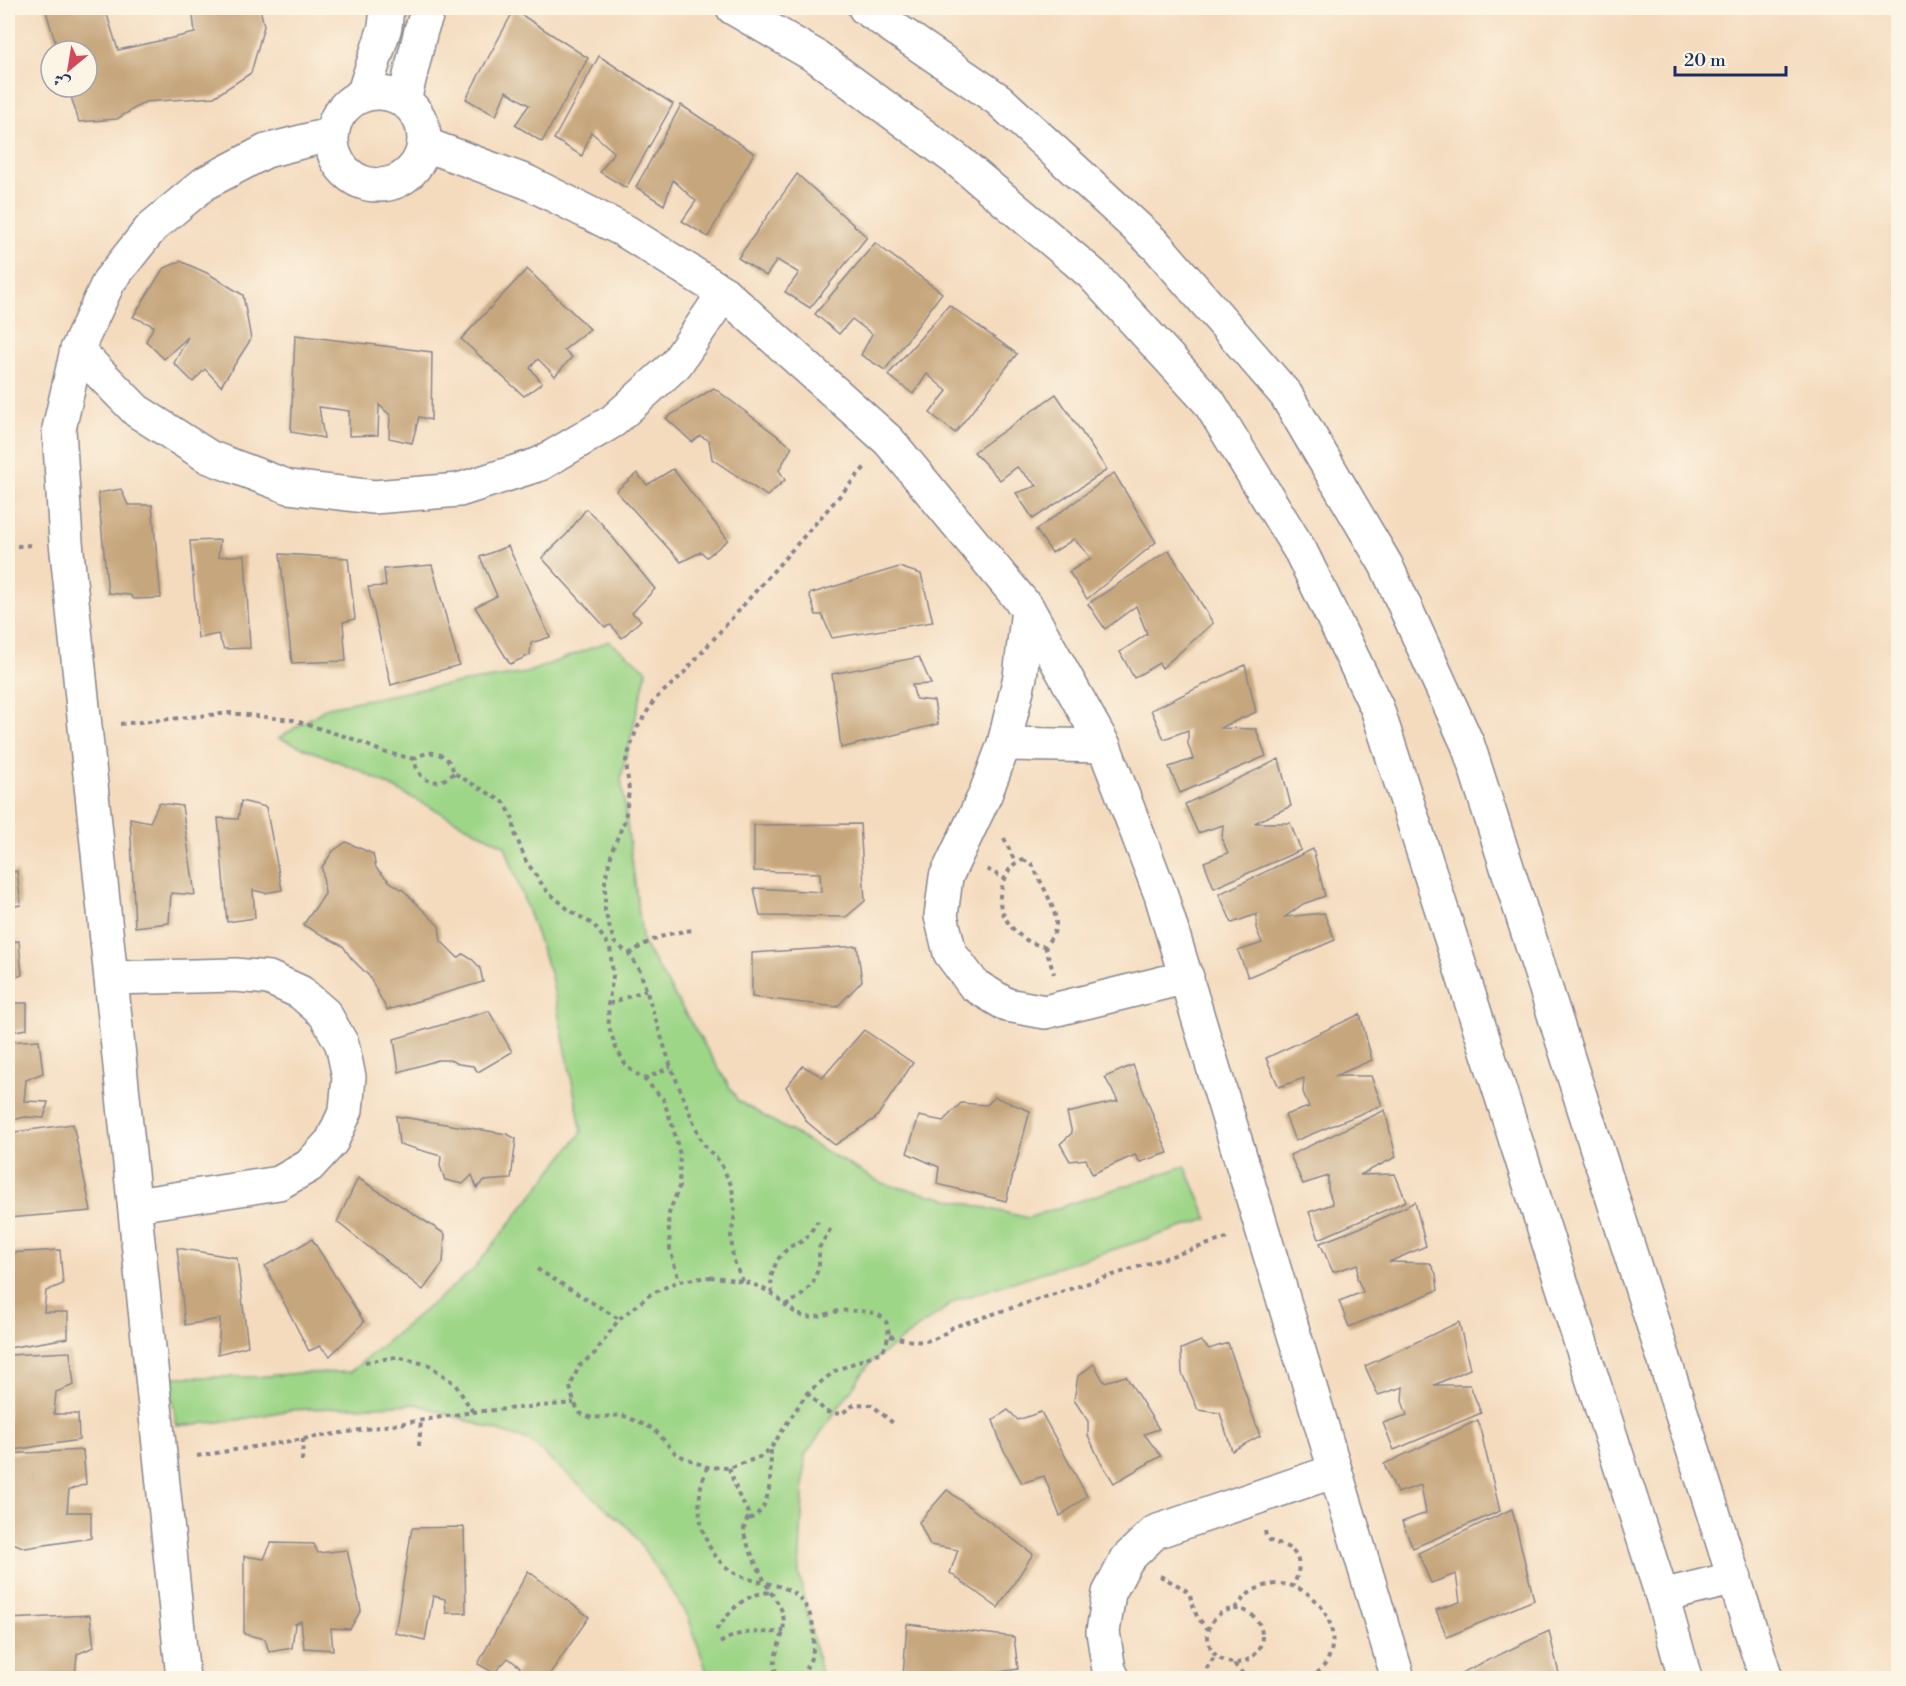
<svg xmlns="http://www.w3.org/2000/svg" width="1906" height="1686" font-family="'Libre Bodoni',Amiri,serif">
  <style>
    .green { fill: #9ed688; stroke: #5c8273; stroke-width: 1.5 }
    .building { fill: #c6a67b }
    .lines { fill: none; stroke-linecap: round; stroke-linejoin: round }
    .minor-casing { stroke: #88858e; stroke-width: 36 }
    .path { stroke: #88858e; stroke-width: 4; stroke-dasharray: 4.5 4.5; stroke-linecap: butt }
    .minor { stroke: #fff; stroke-width: 33 }
  </style>
  <rect width="100%" height="100%" fill="#fcf5e5"/>
  <filter id="ink" filterUnits="userSpaceOnUse"><feTurbulence type="fractalNoise" baseFrequency=".0167" numOctaves="2"/><feDisplacementMap in="SourceGraphic" scale="12" xChannelSelector="R" yChannelSelector="G"/><feConvolveMatrix kernelMatrix="1 2 1 2 8 2 1 2 1" color-interpolation-filters="sRGB"/></filter>
  <filter id="wash" filterUnits="userSpaceOnUse"><feTurbulence type="fractalNoise" baseFrequency=".008" numOctaves="4" result="noise"/><feDisplacementMap in="SourceGraphic" scale="24" xChannelSelector="R" yChannelSelector="G"/><feGaussianBlur stdDeviation="1.35" result="paint"/><feColorMatrix in="noise" values="0 0 0 0 0 0 0 0 0 0 0 0 0 0 0 0 0 1.4 0 .05"/><feComposite in="paint" operator="in"/></filter>
  <g filter="url(#wash)">
    <rect width="100%" height="100%" fill="#f4dbbe"/>
    <path class="green" d="M609,641L647,670L621,778L643,943L738,1101L881,1183L1028,1218L1185,1166L1208,1219L957,1300L870,1363L805,1455L799,1574L822,1678H709L688,1616L631,1530L529,1441L417,1404L290,1410L238,1420L177,1426L168,1377H256L299,1373L350,1372L474,1269L582,1132L551,976L505,846L357,769L279,738L328,707L426,688L526,673Z"/>
    <g id="blocks">
      <g class="building">
        <path d="M8,8H13L14,15L10,37H8Z"/>
        <path d="M45,8H105L118,50L195,33L192,8H260L264,26L251,73L214,97L145,102L117,119L79,122L68,87H87V51H58Z"/>
        <path d="M514,10L588,58L542,142L515,125L529,105L506,91L496,116L466,99Z"/>
        <path d="M599,56L673,104L626,188L600,172L614,152L591,132L582,156L554,139Z"/>
        <path d="M681,105L754,153L708,237L682,221L696,201L673,180L664,205L636,187Z"/>
        <path d="M797,174L867,237L810,308L785,292L799,273L777,260L766,276L738,258Z"/>
        <path d="M875,243L942,293L885,370L861,355L872,334L852,319L839,334L815,314Z"/>
        <path d="M180,261L209,274L243,295L251,339L221,386L205,369L193,382L174,363L188,337L164,359L146,341L154,326L133,317L163,269Z"/>
        <path d="M527,269L590,329L564,350L572,357L555,376L538,359L530,368L542,383L524,396L461,339Z"/>
        <path d="M949,305L1017,354L955,433L930,413L947,391L927,374L913,394L888,375Z"/>
        <path d="M295,335L432,352L431,420L419,417L412,443L389,438L390,415L379,405L378,435L349,436V411L319,407L324,438L291,432Z"/>
        <path d="M714,388L792,447L779,470L785,480L767,496L712,459L709,440L700,436L692,442L666,418Z"/>
        <path d="M1056,394L1107,470L1033,519L1016,493L1037,486L1017,467L1000,480L974,452Z"/>
        <path d="M673,469L728,540L707,557L701,552L681,562L616,491L637,473L647,485Z"/>
        <path d="M1114,473L1156,542L1087,599L1069,572L1091,558L1074,539L1052,553L1036,530Z"/>
        <path d="M121,489L128,505H152L161,598L134,599L130,595L108,593L98,493Z"/>
        <path d="M586,509L601,523L655,589L632,613L641,620L622,638L611,625L605,627L542,558L567,534Z"/>
        <path d="M220,540L218,557L245,555L250,648L224,649L218,634L198,638L190,541Z"/>
        <path d="M508,546L550,637L531,643L530,655L510,664L475,607L497,596L480,557Z"/>
        <path d="M1169,550L1213,623L1162,668L1159,663L1134,678L1120,652L1147,634L1136,606L1105,629L1088,604Z"/>
        <path d="M280,554L348,558L355,619L343,622L346,661L292,663Z"/>
        <path d="M432,565L459,665L391,685L368,587L386,586L384,569Z"/>
        <path d="M899,567L921,574L933,622L832,638L822,615H816L809,594Z"/>
        <path d="M919,657L931,684L912,685L916,699L934,701L938,724L841,748L832,674Z"/>
        <path d="M1245,665L1256,712L1220,728L1256,729L1266,756L1180,793L1169,767L1193,759L1188,744V730L1164,739L1151,710Z"/>
        <path d="M1279,759L1291,806L1254,823H1290L1301,850L1214,888L1204,862L1228,853L1222,839L1223,825L1198,833L1185,804Z"/>
        <path d="M241,801L266,807L282,890L265,893L253,890L255,918L227,922L218,818L238,819Z"/>
        <path d="M159,803L182,806L195,895L171,893L169,923L135,927L130,818L150,822Z"/>
        <path d="M860,824L865,901L846,917L760,916L754,888L821,892L820,873L754,871V825Z"/>
        <path d="M346,842L373,854L376,868L390,882L403,890L439,926L441,941L458,958L463,954L473,960L480,968L483,982L387,1010L369,976L351,958L343,946L303,925L325,894L322,867L333,851Z"/>
        <path d="M1313,849L1325,896L1303,904L1285,917L1324,913L1335,940L1248,977L1238,951L1262,943L1256,928L1257,914L1232,923L1219,894Z"/>
        <path d="M17,871L21,905L8,907V874Z"/>
        <path d="M19,941L22,975L8,980V942Z"/>
        <path d="M857,946L862,981L837,1007L752,997V953Z"/>
        <path d="M8,1003H27V1029L8,1032Z"/>
        <path d="M489,1011L512,1052L478,1072L473,1066L459,1064L450,1060H438L399,1072L394,1039Z"/>
        <path d="M1360,1014L1372,1060L1335,1076H1371L1382,1105L1295,1141L1285,1115L1309,1107L1303,1092L1304,1078L1279,1087L1266,1058Z"/>
        <path d="M864,1030L913,1063L876,1118L835,1145L807,1122L786,1087L803,1066L823,1077Z"/>
        <path d="M39,1040L43,1073L26,1080L24,1101L48,1102L44,1118L25,1117L8,1121V1042Z"/>
        <path d="M1133,1065L1168,1153L1140,1162L1135,1155L1092,1174L1086,1159L1070,1161L1060,1144L1072,1133L1067,1113L1118,1101L1105,1077Z"/>
        <path d="M995,1097L1030,1111L1006,1201L937,1184L939,1167L907,1153L919,1116L943,1121L961,1103L987,1105Z"/>
        <path d="M1385,1110L1396,1157L1360,1175L1395,1174L1406,1201L1319,1239L1309,1212L1333,1204L1328,1189V1176L1303,1184L1290,1155Z"/>
        <path d="M396,1116L507,1134L516,1139L511,1179L483,1181L477,1188L472,1175L463,1184L445,1180L440,1166L441,1156L399,1144Z"/>
        <path d="M73,1124L91,1211L8,1218V1133Z"/>
        <path d="M358,1178L445,1234L443,1263L423,1290L337,1222Z"/>
        <path d="M1415,1202L1426,1246L1389,1262L1430,1263L1436,1274L1438,1290L1349,1327L1339,1301L1363,1292L1357,1278L1358,1264L1333,1272L1320,1243L1370,1224Z"/>
        <path d="M312,1239L364,1322L330,1356L320,1346L309,1351L265,1266Z"/>
        <path d="M177,1248L237,1258L248,1346L218,1354L220,1319L185,1325Z"/>
        <path d="M60,1250L63,1284L46,1291L44,1312H68V1338L8,1348V1253Z"/>
        <path d="M1459,1322L1470,1369L1434,1385H1470L1481,1413L1394,1450L1383,1423L1407,1415L1402,1401L1403,1387L1378,1395L1365,1366Z"/>
        <path d="M1201,1341L1209,1349L1228,1343L1260,1436L1232,1451L1220,1413L1198,1410L1182,1373L1181,1349Z"/>
        <path d="M70,1352L74,1385L56,1392L54,1414H78L79,1440L13,1450L8,1448V1355Z"/>
        <path d="M1094,1364L1104,1382L1126,1376L1159,1429L1144,1434L1161,1456L1114,1483L1099,1459L1088,1435V1421L1074,1400L1078,1376Z"/>
        <path d="M1008,1410L1018,1420L1041,1412L1087,1496L1060,1516L1044,1476L1022,1483L1002,1447L993,1420Z"/>
        <path d="M1478,1420L1500,1511L1413,1548L1402,1522L1426,1513L1421,1485L1397,1493L1384,1464Z"/>
        <path d="M83,1450L86,1484L69,1490L67,1512H91V1538L25,1548L8,1541V1454Z"/>
        <path d="M947,1490L1033,1554L998,1608L950,1573L958,1550L930,1545L919,1522Z"/>
        <path d="M1512,1509L1534,1600L1447,1637L1436,1610L1460,1602L1456,1574L1431,1583L1418,1553Z"/>
        <path d="M464,1527L466,1613H446L445,1599L433,1596L425,1640L395,1633L412,1528Z"/>
        <path d="M271,1543L314,1544L318,1553L347,1550L361,1610L350,1629L331,1628L333,1650L304,1648L301,1621L295,1624L292,1648L269,1652L265,1639L244,1634V1556L264,1559Z"/>
        <path d="M528,1571L589,1617L547,1678H513L520,1667L508,1658L494,1673L478,1664Z"/>
        <path d="M90,1615L94,1647L77,1654L75,1676H93V1678H10L8,1658V1619Z"/>
        <path d="M907,1624L1014,1637L1018,1669L992,1673L991,1678H919L903,1676Z"/>
        <path d="M1549,1631L1560,1678H1456L1455,1676Z"/>
      </g>
    </g>
  </g>
  <g filter="url(#ink)">
    <use href="#blocks" fill-opacity="0" stroke="#88858e" stroke-width="1.5"/>
    <g class="lines">
      <g class="minor-casing">
        <g id="minor">
          <path d="M733,8L817,57L957,160L1092,274L1209,402L1301,552L1377,708L1662,1596L1685,1678"/>
          <path d="M865,8L999,100L1157,246L1286,395L1386,565L1468,745L1766,1678"/>
          <circle cx="378" cy="139" r="46"/>
          <path d="M363,95L385,27L387,8"/>
          <path d="M404,101L421,30L429,8"/>
          <path d="M424,144L527,182L625,231L724,293L889,441L1028,609L1104,746L1161,895L1398,1678"/>
          <path d="M77,350L137,411L209,457L289,487L374,497L459,490L540,464L613,421L676,364L724,293"/>
          <path d="M1028,609L1020,677L1004,744L985,795L946,877L941,916L950,953L974,985L1007,1005L1045,1012L1187,977"/>
          <path d="M1004,744L1104,746"/>
          <path d="M111,978L235,975L269,978L300,992L325,1014L342,1044L349,1077L346,1110L332,1141L309,1166L279,1183L135,1205"/>
          <path d="M1662,1596L1735,1578"/>
          <path d="M183,1678L66,542L59,429L77,350L109,281L152,227L205,183L266,151L332,134"/>
          <path d="M1113,1678L1109,1670L1103,1632L1109,1593L1127,1559L1155,1532L1335,1471"/>
        </g>
      </g>
      <g class="path">
        <path d="M8,547L31,545"/>
        <path d="M120,724L230,713L293,720L353,739L383,752L414,759"/>
        <path d="M454,773C436,789 418,782 414,759C431,747 449,753 454,773L505,803L514,821V831L526,861L546,890L569,910L594,925L610,947L613,976L608,1005L609,1027L616,1048L627,1067L644,1079L663,1099L673,1127L680,1155L679,1187L668,1216L670,1249L679,1281"/>
        <path d="M1004,838L1015,862"/>
        <path d="M1023,860L1032,864C1039,880 1057,908 1056,925C1055,934 1050,939 1045,946C1024,945 1003,923 1000,903C999,894 1002,887 1005,879C1009,869 1012,863 1023,860Z"/>
        <path d="M987,869L1005,879"/>
        <path d="M1045,946L1054,974"/>
        <path d="M629,954C651,939 666,933 693,930"/>
        <path d="M609,1004L646,990"/>
        <path d="M644,1079L671,1067"/>
        <path d="M537,1269L619,1319"/>
        <path d="M710,1277C732,1279 753,1281 772,1294C783,1301 792,1314 806,1317C817,1319 828,1313 838,1311C844,1310 850,1311 856,1311C885,1311 896,1323 883,1351L835,1371L807,1393L771,1448L760,1457L729,1468L707,1467L676,1454L654,1429L622,1415L592,1418L580,1413L574,1403L570,1387L579,1366L595,1353L619,1319L651,1294L679,1281Z"/>
        <path d="M743,1281L733,1259L731,1236L735,1213L732,1187L720,1162L702,1143L671,1067L640,971L629,954L614,942L605,911V879L613,848L625,820L629,791L626,760L637,728L655,699L681,676L865,467"/>
        <path d="M772,1294L771,1277L777,1260L789,1247L805,1240L818,1221"/>
        <path d="M785,1305L800,1297L813,1283L819,1266V1248L831,1228"/>
        <path d="M890,1336C917,1343 930,1346 953,1327L1227,1238"/>
        <path d="M365,1362L397,1357L429,1365L455,1384L473,1412"/>
        <path d="M807,1393L826,1412L841,1414L855,1404L872,1405L894,1424"/>
        <path d="M419,1446L421,1420"/>
        <path d="M197,1456L473,1412L574,1403"/>
        <path d="M302,1461L303,1439"/>
        <path d="M707,1467C705,1475 700,1485 700,1494C696,1527 710,1564 743,1577C756,1582 771,1583 784,1588C811,1598 819,1632 811,1658C808,1665 804,1672 800,1678"/>
        <path d="M729,1468L738,1494L749,1513C748,1519 744,1525 744,1531C744,1542 764,1580 770,1591C775,1599 781,1606 783,1615C788,1640 767,1654 778,1678"/>
        <path d="M749,1519C774,1509 770,1471 771,1448"/>
        <path d="M1265,1531C1267,1544 1277,1542 1287,1547C1303,1556 1300,1572 1293,1586"/>
        <path d="M1160,1576L1183,1588L1189,1593L1197,1617L1208,1629"/>
        <path d="M1235,1608C1240,1603 1245,1596 1251,1592C1307,1558 1365,1641 1311,1678"/>
        <circle cx="1235" cy="1636" r="27"/>
        <path d="M716,1630C732,1610 742,1594 771,1592"/>
        <path d="M720,1643C744,1627 758,1635 784,1631"/>
        <path d="M1234,1664L1247,1678"/>
        <path d="M1204,1678L1208,1666L1215,1656"/>
      </g>
      <use href="#minor" class="minor"/>
    </g>
  </g>
  <rect width="1906" height="1686" fill="none" stroke="#fcf5e5" stroke-width="30"/>
  <g transform="translate(69 69) rotate(210)"><circle r="28" fill="#fcf5e5" stroke="#a2a6af" stroke-width="1.5"/>
  <path d="M0-4.5L10 22L0 15L-10 22Z" fill="#d1495b"/>
  <text y="-9" font-size="16" font-weight="bold" text-anchor="middle" fill="#1b2f5e">ش</text>
  </g>
  <path d="M1675 66v9h111v-9" fill="none" stroke="#1b2f5e" stroke-width="3"/>
  <text x="1684" y="66" font-size="18" fill="#1b2f5e" stroke="#fcf5e5" stroke-width="4.5" paint-order="stroke">20 m</text>
</svg>
